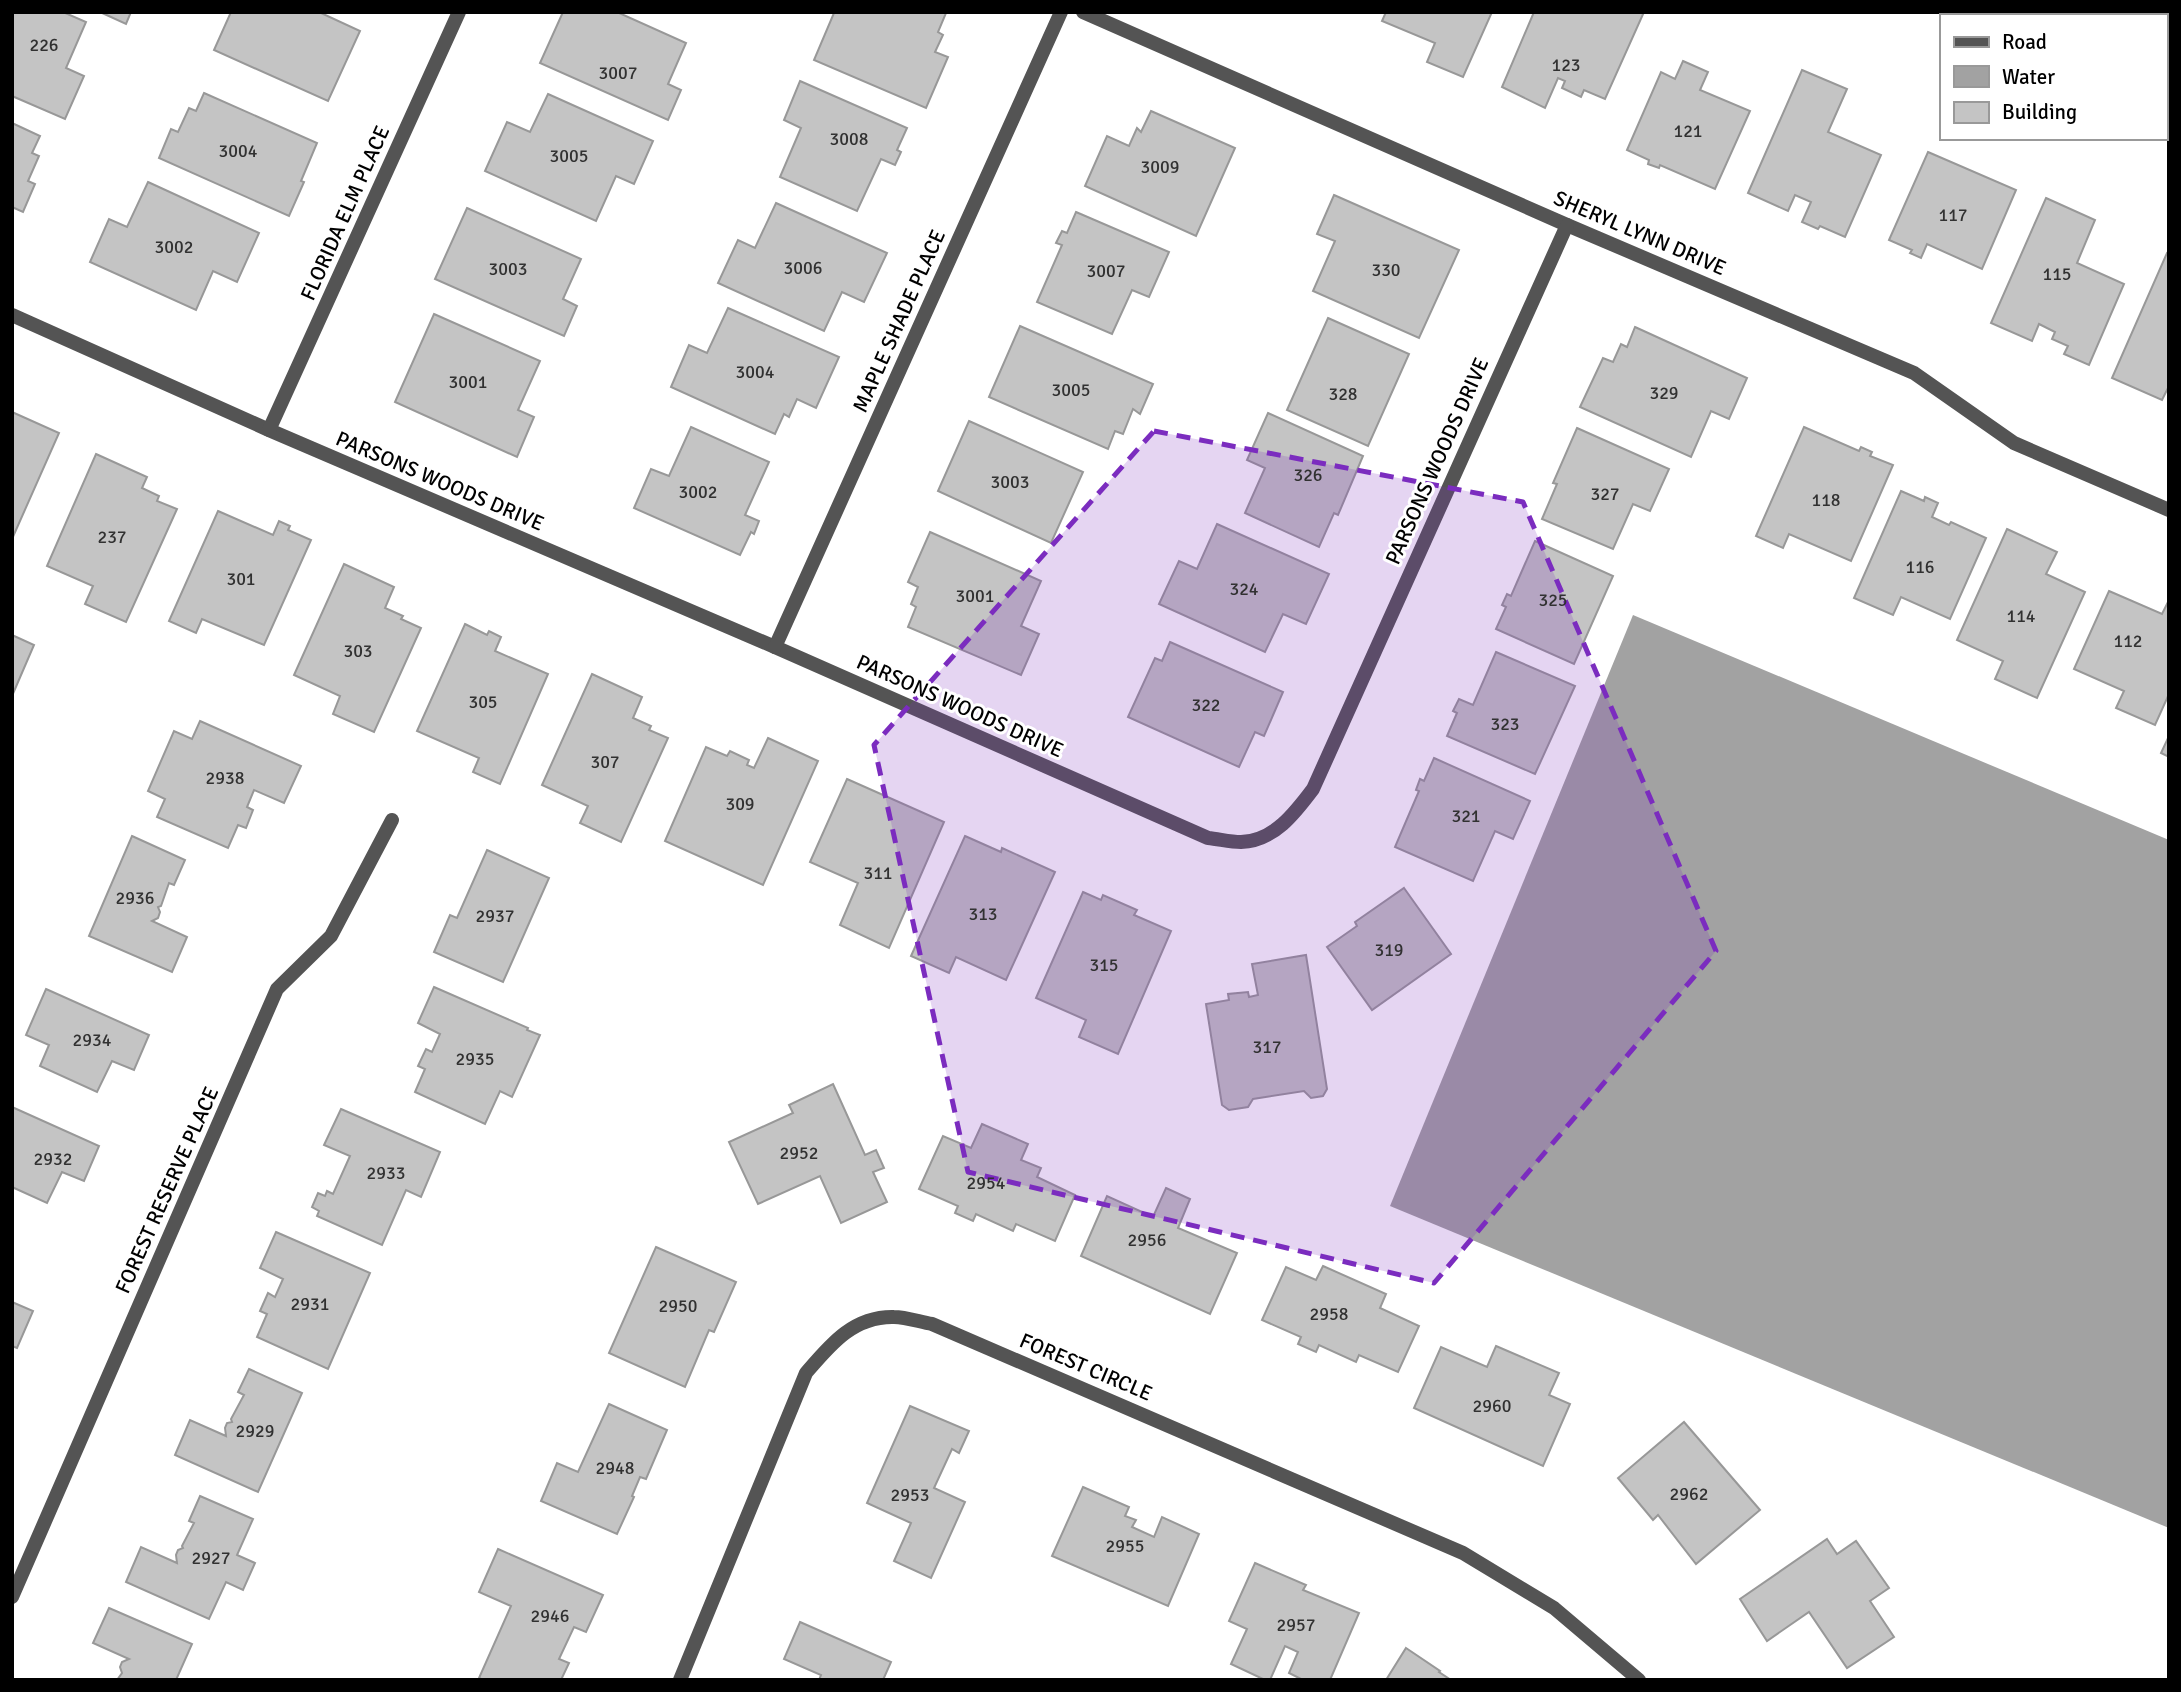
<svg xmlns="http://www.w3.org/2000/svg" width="2181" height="1692" font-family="Signika,sans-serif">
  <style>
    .water { fill: #a2a2a2 }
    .building { fill: #c4c4c4; stroke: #989898; stroke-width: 2 }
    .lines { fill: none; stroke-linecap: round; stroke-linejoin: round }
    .minor { stroke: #545454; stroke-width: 14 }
    .marked { fill: #7b2cbf; fill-opacity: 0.2; stroke: #7b2cbf; stroke-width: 5; stroke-dasharray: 14 9; stroke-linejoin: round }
    .labels { text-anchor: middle; stroke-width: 6; stroke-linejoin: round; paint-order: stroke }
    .number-label { font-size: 18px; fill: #313131 }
    .street-label { font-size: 21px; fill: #000; stroke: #fff }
  </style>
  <rect width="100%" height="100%" fill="#fff"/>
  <path class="water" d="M1633,615L2169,840V1528L1390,1206Z"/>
  <g class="building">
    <path d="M12,12H63L86,22L66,68L84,76L65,119L12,96Z"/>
    <path d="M100,12H131L126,24Z"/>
    <path d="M231,12H319L360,31L328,101L214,50Z"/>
    <path d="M563,12H617L686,43L668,84L681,90L668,120L540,63Z"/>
    <path d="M832,12L946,13L938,32L943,35L935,52L948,57L926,108L814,60L834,13Z"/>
    <path d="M1386,12H1492L1463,77L1427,62L1435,43L1382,21Z"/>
    <path d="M1534,12H1644L1605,99L1584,90L1581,97L1562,88L1565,81L1558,78L1545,108L1502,87Z"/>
    <path d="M1968,12H2157L2160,16H2030L2029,14L2026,16H1970Z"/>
    <path d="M1683,61L1708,72L1700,90L1750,111L1715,189L1660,165L1659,168L1648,164L1649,160L1627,150L1661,72L1675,79Z"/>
    <path d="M1802,70L1847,89L1828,132L1881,155L1845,237L1820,226L1818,229L1802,222L1811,202L1795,195L1788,211L1748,193Z"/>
    <path d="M800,81L907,128L897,150L901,152L895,165L881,159L857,211L780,177L801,128L784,120Z"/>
    <path d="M204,93L317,143L301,181L304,182L289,216L159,158L171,129L178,132L189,108L196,111Z"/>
    <path d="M548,94L653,141L634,184L616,176L596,221L485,171L507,122L530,132Z"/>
    <path d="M1151,111L1235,148L1196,236L1085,186L1107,136L1129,146L1137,128L1141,132Z"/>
    <path d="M12,123L40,136L32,153L39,156L28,181L35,184L23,212L12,207Z"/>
    <path d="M1928,152L2016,190L1982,269L1927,244L1921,258L1910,253L1912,250L1889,240Z"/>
    <path d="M148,182L259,233L237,282L213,271L196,310L90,262L109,219L127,227Z"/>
    <path d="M1334,195L1459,250L1419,338L1313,291L1335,241L1317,234Z"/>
    <path d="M2046,198L2095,220L2077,263L2124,284L2089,365L2064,354L2068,346L2052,339L2055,332L2039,324L2032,341L1991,323Z"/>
    <path d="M776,203L887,253L864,302L842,292L824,331L718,283L738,240L755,248Z"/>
    <path d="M467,208L581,259L563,299L577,306L564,336L435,279Z"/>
    <path d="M1076,212L1169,252L1149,297L1132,290L1112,334L1037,302L1062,245L1056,243L1062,231L1067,233Z"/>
    <path d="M2167,253L2169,254V386L2162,400L2112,378Z"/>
    <path d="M728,308L839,357L816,408L797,399L789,417L784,414L775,434L671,387L689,345L707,353Z"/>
    <path d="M434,314L540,361L518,410L534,417L517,457L395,402Z"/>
    <path d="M1328,318L1409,354L1368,446L1287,410Z"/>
    <path d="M1020,326L1153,384L1140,414L1133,409L1123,434L1115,431L1108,449L989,397Z"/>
    <path d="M1635,327L1747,378L1729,419L1711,411L1691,457L1580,407L1603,358L1613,362L1621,344L1627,347Z"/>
    <path d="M12,412L59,433L12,539Z"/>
    <path d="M1268,413L1363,456L1338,515L1334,513L1319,547L1245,513L1265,468L1247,460Z"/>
    <path d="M969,421L1083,472L1051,543L938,491Z"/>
    <path d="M691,427L769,462L745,515L759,521L754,534L751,532L740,555L634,508L651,469L669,476Z"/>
    <path d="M1804,427L1859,451L1861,447L1872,452L1870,456L1893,465L1851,561L1789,534L1783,548L1756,536Z"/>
    <path d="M1577,428L1669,469L1650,511L1633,504L1613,549L1542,519L1557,484L1553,483Z"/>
    <path d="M96,454L147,477L142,488L159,496L157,501L177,509L126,622L85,604L93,586L47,566Z"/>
    <path d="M1901,491L1924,501L1925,497L1938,503L1932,517L1949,525L1951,522L1986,538L1950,619L1901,597L1893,615L1854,598Z"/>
    <path d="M218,511L273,535L279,521L290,526L288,530L311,540L264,645L202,619L196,633L169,621Z"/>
    <path d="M1217,524L1329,574L1306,624L1283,614L1265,652L1159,604L1179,561L1197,569Z"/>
    <path d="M2007,529L2057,552L2046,574L2085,592L2037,698L1995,679L2003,661L1957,640Z"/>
    <path d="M930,532L1041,581L1021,626L1039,634L1021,675L908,627L916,607L911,604L918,587L908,582Z"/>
    <path d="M1535,541L1613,576L1574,664L1496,629L1506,607L1502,605L1507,594L1511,596Z"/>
    <path d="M344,564L394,587L385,608L403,616L401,619L421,628L374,732L333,714L340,696L294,675Z"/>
    <path d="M2109,591L2162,614L2169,600V694L2155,725L2116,708L2124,691L2074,669Z"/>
    <path d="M465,624L487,635L489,631L501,637L495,651L548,674L500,784L473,772L479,758L417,731Z"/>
    <path d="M12,635L34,645L12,696Z"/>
    <path d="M1170,642L1283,692L1264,736L1255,732L1239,767L1128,717L1155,658L1162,661Z"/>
    <path d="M1496,652L1575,686L1535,774L1447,736L1457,713L1453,711L1459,699L1473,705Z"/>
    <path d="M592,674L642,697L633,718L651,726L649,730L668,738L621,842L580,823L588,806L542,785Z"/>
    <path d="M200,721L301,766L284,803L254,790L247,807L253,810L246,828L238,825L228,848L157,817L165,799L148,791L174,731L192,739Z"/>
    <path d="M2169,736V757L2161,753Z"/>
    <path d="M768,738L818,761L763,885L665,841L706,747L727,756L730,751L749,760L747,765L754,768Z"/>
    <path d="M1434,758L1530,801L1513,839L1495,831L1473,881L1395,847L1419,791L1416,790L1420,779L1424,781Z"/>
    <path d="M847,779L944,822L889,948L840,925L858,883L810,862Z"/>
    <path d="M132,836L185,860L174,885L169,883L161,906L158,907L160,912L158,918L152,921L187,937L172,972L89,936Z"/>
    <path d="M965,836L1001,852L1002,848L1055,872L1006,980L956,957L949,973L911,956Z"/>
    <path d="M487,850L549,878L503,982L434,952L450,915L457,918Z"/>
    <path d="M1404,888L1451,954L1372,1010L1327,947L1357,926L1355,922Z"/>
    <path d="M1083,892L1101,900L1103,895L1137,910L1134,915L1171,931L1118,1054L1079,1037L1086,1020L1036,998Z"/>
    <path d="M1306,955L1327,1089L1323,1096L1311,1098L1304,1091L1253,1099L1248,1107L1229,1110L1222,1105L1206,1004L1229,1000L1228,994L1248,992L1249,997L1258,995L1252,964Z"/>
    <path d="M434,987L528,1028L527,1030L540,1035L512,1097L500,1091L485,1124L415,1092L425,1069L418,1066L426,1049L432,1052L440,1034L418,1023Z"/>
    <path d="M46,989L149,1035L134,1070L112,1061L97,1092L40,1066L49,1045L26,1035Z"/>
    <path d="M833,1084L865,1155L876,1150L884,1168L873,1172L887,1202L841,1223L820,1176L758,1204L729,1142L793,1113L789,1105Z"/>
    <path d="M12,1107L99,1146L84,1181L62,1172L47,1203L12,1187Z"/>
    <path d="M341,1109L440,1152L421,1197L406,1190L382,1245L317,1216L319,1211L312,1207L318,1193L325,1196L327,1191L333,1194L350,1156L324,1145Z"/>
    <path d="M982,1124L1028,1144L1021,1160L1041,1168L1037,1177L1075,1195L1055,1241L1016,1224L1013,1231L976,1214L973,1221L955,1213L958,1206L919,1189L943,1136L971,1148Z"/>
    <path d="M1166,1188L1190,1199L1178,1228L1237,1253L1210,1314L1081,1256L1107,1196L1153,1217Z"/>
    <path d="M276,1232L370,1273L328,1369L257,1337L267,1314L260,1311L268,1293L275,1297L283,1279L260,1268Z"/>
    <path d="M656,1247L736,1282L714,1332L709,1330L685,1387L609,1353Z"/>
    <path d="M1323,1266L1386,1294L1380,1308L1419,1326L1398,1372L1359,1355L1356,1362L1319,1345L1316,1352L1298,1344L1301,1337L1262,1320L1286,1267L1316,1280Z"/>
    <path d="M12,1302L33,1311L17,1348L12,1346Z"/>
    <path d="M1496,1346L1559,1373L1549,1395L1570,1404L1543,1466L1414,1408L1441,1347L1487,1367Z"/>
    <path d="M249,1369L302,1393L258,1492L175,1455L190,1420L226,1436L225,1428L227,1423L232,1422L231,1419L244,1395L238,1392Z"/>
    <path d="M609,1404L667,1430L646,1479L640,1477L632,1496L634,1497L617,1534L541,1501L557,1463L578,1472Z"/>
    <path d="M910,1406L969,1431L959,1453L952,1449L934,1488L965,1502L931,1578L894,1561L911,1523L867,1503Z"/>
    <path d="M1684,1422L1760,1510L1696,1564L1658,1515L1653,1520L1618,1478Z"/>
    <path d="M1083,1487L1129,1507L1125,1516L1136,1520L1132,1527L1154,1537L1162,1517L1199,1534L1168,1606L1052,1556Z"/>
    <path d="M200,1496L253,1519L237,1555L255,1563L243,1590L226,1582L209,1619L126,1582L141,1547L177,1563L176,1555L178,1550L183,1548L182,1546L194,1523L189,1521Z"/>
    <path d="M1827,1539L1837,1554L1856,1541L1889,1588L1870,1601L1894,1637L1847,1668L1809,1612L1767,1641L1740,1599Z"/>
    <path d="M498,1549L603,1595L586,1632L574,1627L559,1659L569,1663L561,1680H483L479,1678L511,1606L479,1592Z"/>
    <path d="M1255,1563L1306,1585L1303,1590L1359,1613L1330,1680H1303L1289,1673L1298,1652L1285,1646L1270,1680H1265L1231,1664L1247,1629L1229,1621Z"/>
    <path d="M109,1608L192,1644L176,1680H117L122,1673L120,1667L122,1662L129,1659L93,1643Z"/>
    <path d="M800,1622L891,1662L883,1680H819L821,1675L784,1659Z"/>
    <path d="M1406,1648L1440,1671L1439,1672L1451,1680H1386Z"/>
  </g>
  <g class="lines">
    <g class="minor">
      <path d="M1083,12L1567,225L1914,373L2014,443L2169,510"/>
      <path d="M12,315L269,430L775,647L1208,838C1219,839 1230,842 1241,842C1274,841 1295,813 1313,789L1567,225"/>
      <path d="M269,430L459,12"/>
      <path d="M775,647L1061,12"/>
      <path d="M12,1597L277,989L331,936L392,820"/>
      <path d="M680,1680L806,1373C830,1345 853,1316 894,1317C906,1317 920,1322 932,1324L1463,1553L1554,1608L1639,1680"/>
    </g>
  </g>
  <path class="marked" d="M1154,431L1523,502L1716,951L1434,1283L968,1172L874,745Z"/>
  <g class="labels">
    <g class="number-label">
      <text x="44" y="51">226</text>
      <text x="1566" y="71">123</text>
      <text x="618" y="79">3007</text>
      <text x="1688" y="137">121</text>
      <text x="849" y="145">3008</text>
      <text x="238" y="157">3004</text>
      <text x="569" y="162">3005</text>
      <text x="1160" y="173">3009</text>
      <text x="1953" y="221">117</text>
      <text x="174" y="253">3002</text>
      <text x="803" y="274">3006</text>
      <text x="508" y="275">3003</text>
      <text x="1386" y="276">330</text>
      <text x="1106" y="277">3007</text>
      <text x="2057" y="280">115</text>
      <text x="755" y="378">3004</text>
      <text x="468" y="388">3001</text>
      <text x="1071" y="396">3005</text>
      <text x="1664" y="399">329</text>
      <text x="1343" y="400">328</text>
      <text x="1308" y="481">326</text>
      <text x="1010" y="488">3003</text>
      <text x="698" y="498">3002</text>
      <text x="1605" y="500">327</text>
      <text x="1826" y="506">118</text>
      <text x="112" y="543">237</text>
      <text x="1920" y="573">116</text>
      <text x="241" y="585">301</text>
      <text x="1244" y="595">324</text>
      <text x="975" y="602">3001</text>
      <text x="1553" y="606">325</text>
      <text x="2021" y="622">114</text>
      <text x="2128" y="647">112</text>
      <text x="358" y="657">303</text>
      <text x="483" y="708">305</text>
      <text x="1206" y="711">322</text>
      <text x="1505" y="730">323</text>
      <text x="605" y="768">307</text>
      <text x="225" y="784">2938</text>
      <text x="740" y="810">309</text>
      <text x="1466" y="822">321</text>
      <text x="878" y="879">311</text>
      <text x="135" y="904">2936</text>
      <text x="983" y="920">313</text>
      <text x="495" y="922">2937</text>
      <text x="1389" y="956">319</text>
      <text x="1104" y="971">315</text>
      <text x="92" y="1046">2934</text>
      <text x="1267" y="1053">317</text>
      <text x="475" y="1065">2935</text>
      <text x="799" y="1159">2952</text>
      <text x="53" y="1165">2932</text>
      <text x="386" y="1179">2933</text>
      <text x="986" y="1189">2954</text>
      <text x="1147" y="1246">2956</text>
      <text x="310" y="1310">2931</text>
      <text x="678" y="1312">2950</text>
      <text x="1329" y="1320">2958</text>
      <text x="1492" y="1412">2960</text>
      <text x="255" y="1437">2929</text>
      <text x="615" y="1474">2948</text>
      <text x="1689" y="1500">2962</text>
      <text x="910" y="1501">2953</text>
      <text x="1125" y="1552">2955</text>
      <text x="211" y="1564">2927</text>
      <text x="550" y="1622">2946</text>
      <text x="1296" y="1631">2957</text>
    </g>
    <g class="street-label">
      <text transform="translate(345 213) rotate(-66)" y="7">FLORIDA ELM PLACE</text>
      <text transform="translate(1640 233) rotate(23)" y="7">SHERYL LYNN DRIVE</text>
      <text transform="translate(899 321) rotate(-66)" y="7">MAPLE SHADE PLACE</text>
      <text transform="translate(1437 461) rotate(-66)" y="7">PARSONS WOODS DRIVE</text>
      <text transform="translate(440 481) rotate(23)" y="7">PARSONS WOODS DRIVE</text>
      <text transform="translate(960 706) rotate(24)" y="7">PARSONS WOODS DRIVE</text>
      <text transform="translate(167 1190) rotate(-66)" y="7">FOREST RESERVE PLACE</text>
      <text transform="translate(1086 1367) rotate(23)" y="7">FOREST CIRCLE</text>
    </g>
  </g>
  <rect width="2181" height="1692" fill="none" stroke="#000000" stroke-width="28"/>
  <rect x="1940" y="14" width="228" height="126" fill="#ffffff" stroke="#999999" stroke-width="2"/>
  <rect x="1954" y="37" width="35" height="10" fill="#545454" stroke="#999999" stroke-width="2"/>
  <text x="2002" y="49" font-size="21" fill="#000000">Road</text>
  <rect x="1954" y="66" width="35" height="21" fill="#a2a2a2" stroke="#999999" stroke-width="2"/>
  <text x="2002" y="84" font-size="21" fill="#000000">Water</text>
  <rect x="1954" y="102" width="35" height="21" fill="#c4c4c4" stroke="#999999" stroke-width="2"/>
  <text x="2002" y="119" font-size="21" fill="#000000">Building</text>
</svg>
